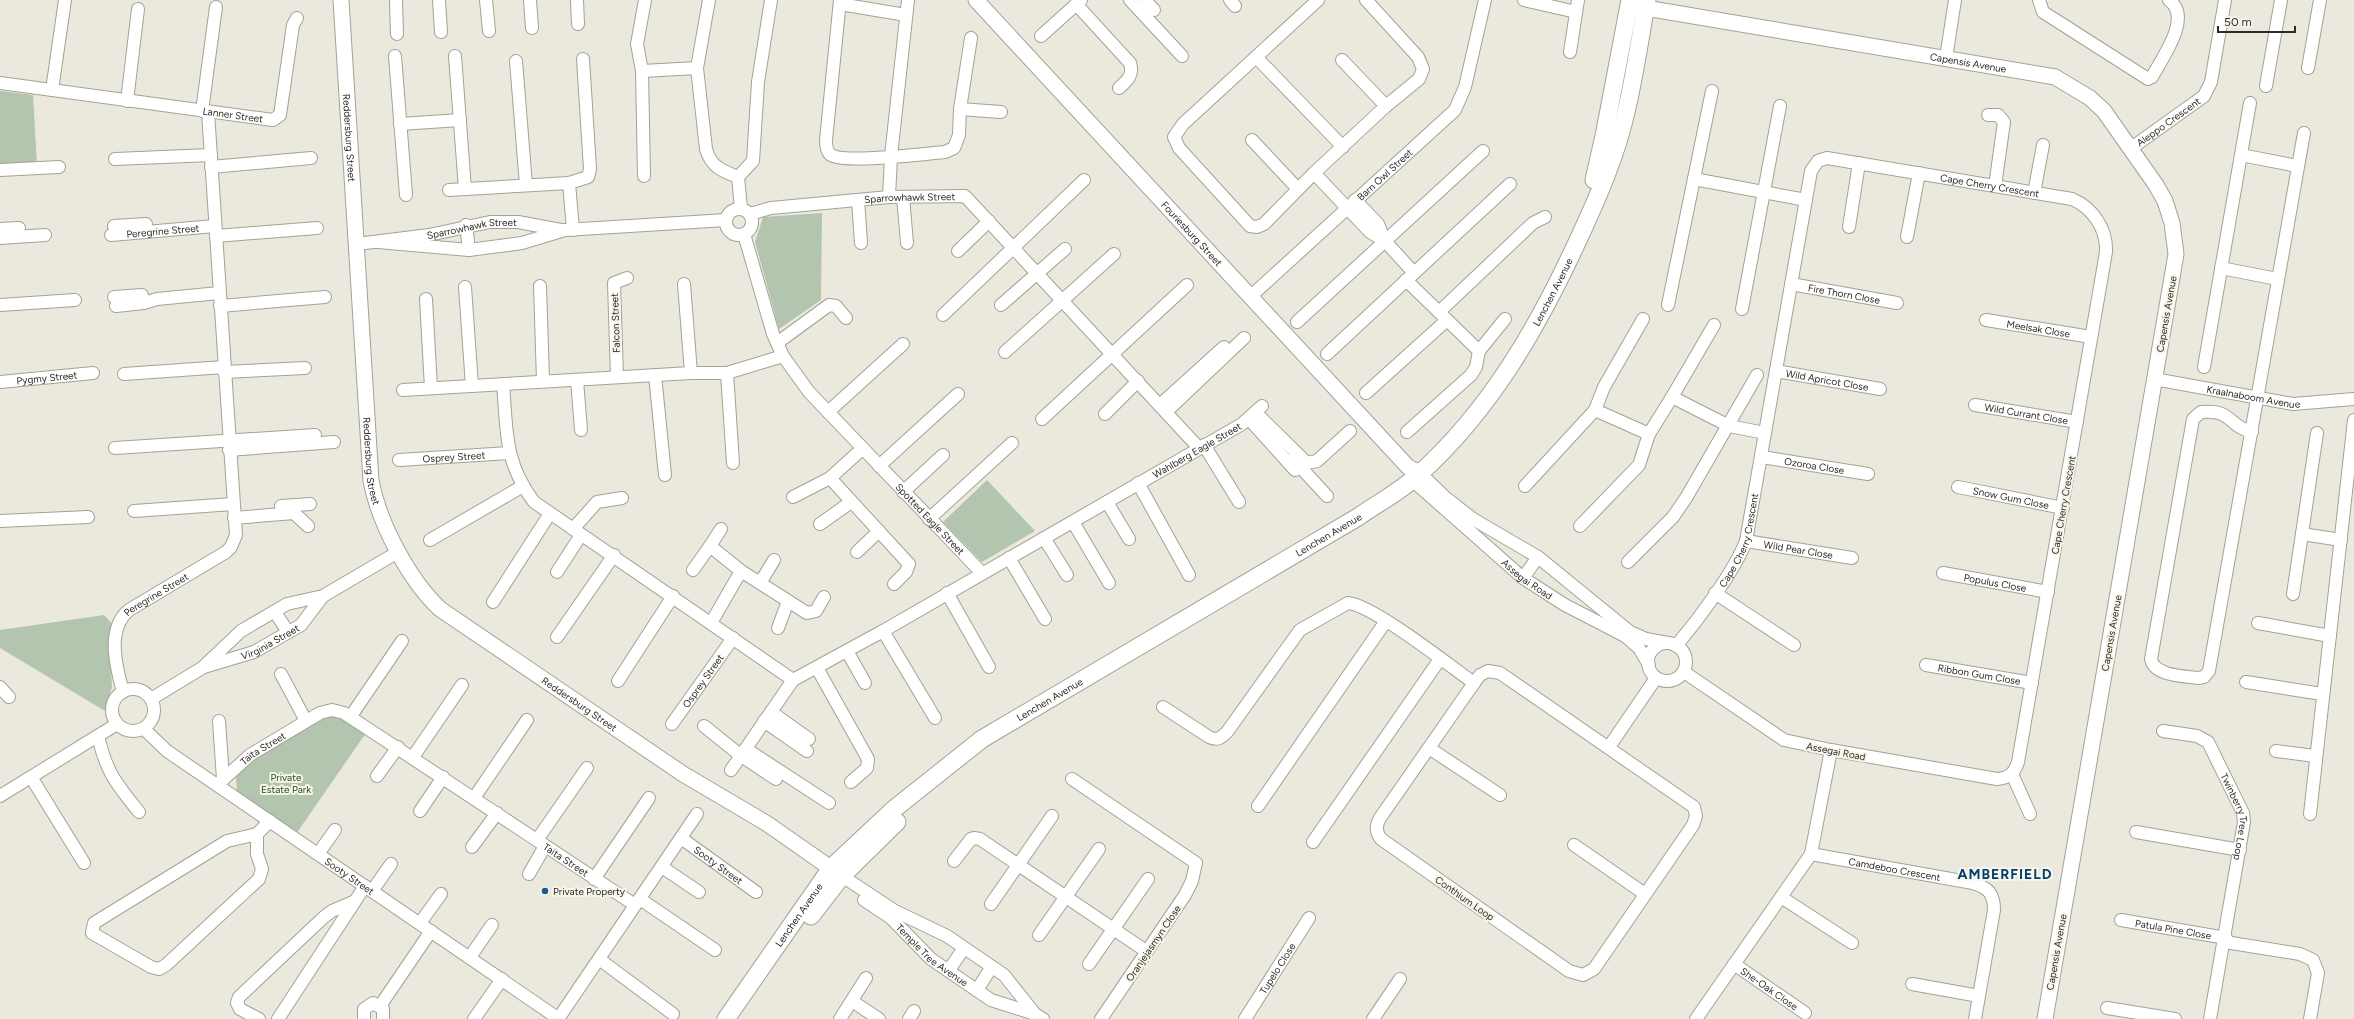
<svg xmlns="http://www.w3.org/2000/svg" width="2354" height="1019" font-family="Figtree,sans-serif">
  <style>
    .green { fill: #b3c4af }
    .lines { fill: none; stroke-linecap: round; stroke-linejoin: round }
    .minor-casing { stroke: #a3a296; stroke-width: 14 }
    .tertiary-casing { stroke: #a3a296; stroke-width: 17 }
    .secondary-casing { stroke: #a3a296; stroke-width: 19 }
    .minor { stroke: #fff; stroke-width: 12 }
    .tertiary { stroke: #fff; stroke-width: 15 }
    .secondary { stroke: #fff; stroke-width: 17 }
    .poi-dot { fill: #1b5b91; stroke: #f8f6ea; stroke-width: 1.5 }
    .labels { text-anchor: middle; stroke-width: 4; stroke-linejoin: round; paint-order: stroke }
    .street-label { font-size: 10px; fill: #2c2b27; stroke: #f8f6ea }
    .park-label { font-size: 10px; fill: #264a1a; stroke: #f8f6ea }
    .poi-label { font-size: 10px; fill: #2c2b27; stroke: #f8f6ea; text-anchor: start }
    .district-label { font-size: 14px; font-weight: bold; letter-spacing: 1px; fill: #003f6f; stroke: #f8f6ea }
  </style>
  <rect width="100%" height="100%" fill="#ebe9dd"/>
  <g class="green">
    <path d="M0,91L33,95L37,165L0,167Z"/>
    <path d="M822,213L821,300L779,329L755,242L763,217Z"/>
    <path d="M987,480L1035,531L982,562L943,522Z"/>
    <path d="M104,615L112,624L109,634L112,687L105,711L0,648V630Z"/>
    <path d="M333,716L341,717L366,733L296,834L237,792L236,778C246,761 313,719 333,716Z"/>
  </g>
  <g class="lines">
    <g class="minor-casing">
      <g id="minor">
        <path d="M396,0L397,34"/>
        <path d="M439,0L441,32"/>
        <path d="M486,0L489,31"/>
        <path d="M530,0L532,28"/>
        <path d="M577,0L578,24"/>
        <path d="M709,0L697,68L706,149C711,167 722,171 738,177L741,208"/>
        <path d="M840,0L826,140C826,146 827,154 833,156C850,163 923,154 945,152L954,148L959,135L960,109L971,38"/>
        <path d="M1130,0L1182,56"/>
        <path d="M1145,0L1154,10"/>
        <path d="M1230,0L1235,6"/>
        <path d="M1366,0L1418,57L1423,69L1419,79L1386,106L1314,173L1370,232L1385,241L1414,273"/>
        <path d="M1524,0L1576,12"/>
        <path d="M2039,0L2043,12L2148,79L2152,77C2162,58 2193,17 2169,0"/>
        <path d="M840,4L906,15"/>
        <path d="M1076,4L1130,63C1134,75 1127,81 1119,88"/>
        <path d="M1041,36L1081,0"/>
        <path d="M1570,52L1578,0"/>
        <path d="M395,56L406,195"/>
        <path d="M455,56L465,189"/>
        <path d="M1256,57L1343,147"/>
        <path d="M1946,58L1955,0"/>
        <path d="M1342,60L1386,106"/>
        <path d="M516,61L526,185"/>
        <path d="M2308,68L2320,0"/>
        <path d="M642,71L697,68"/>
        <path id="s1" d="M0,83L273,120L280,115L293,25L297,18"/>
        <path d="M2266,86L2281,0"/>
        <path d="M52,90L65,0"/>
        <path d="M127,101L138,9"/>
        <path d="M960,109L1001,112"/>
        <path d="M202,111L216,7"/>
        <path d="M1988,115H1998L2004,122L1995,186"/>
        <path d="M400,124L460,120"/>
        <path d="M1252,140L1298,189"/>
        <path id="s2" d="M2130,149L2204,96L2211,82L2225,0"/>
        <path d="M2241,155L2297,166"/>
        <path d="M115,159L211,155"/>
        <path d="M211,167L311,158"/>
        <path d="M0,170L59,167"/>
        <path d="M1314,173L1264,224L1257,227L1250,226L1179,148L1174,137L1183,124L1318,0"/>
        <path d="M644,176L642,71L637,44L645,0"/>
        <path d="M738,177L753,161L758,82L771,0"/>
        <path d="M1694,179L1806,200"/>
        <path d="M569,183L573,230"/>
        <path d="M449,190L569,183L588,177L590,169L583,59"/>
        <path d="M2034,193L2043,145"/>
        <path d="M889,197L891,156L908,0"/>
        <path d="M903,197L907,243"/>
        <path d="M858,200L861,243"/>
        <path d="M1355,200L1378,224L1385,241"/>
        <circle cx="739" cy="222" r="13"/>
        <path id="s3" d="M750,214L771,208L889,197L965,196L1199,448"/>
        <path d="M466,225L469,250"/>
        <path d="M114,226L146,224"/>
        <path d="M1849,227L1859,163"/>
        <path d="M0,229L19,228"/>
        <path id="s4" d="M744,234L773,334L783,356L809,392L981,572"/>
        <path id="s5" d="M111,235L215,226"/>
        <path d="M216,236L317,228"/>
        <path d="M1907,237L1919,173"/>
        <path d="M0,238L45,235"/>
        <path d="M378,242L469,250L522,243L565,230L726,220"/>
        <path id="s6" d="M357,244L429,235L490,222H518L561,230"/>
        <path d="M958,251L989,221"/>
        <path d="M2221,268L2277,279"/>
        <path d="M1406,280L1479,351L1476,367L1471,375L1407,432"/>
        <path d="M684,284L691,373"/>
        <path id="s7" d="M1791,284L1897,303"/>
        <path d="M540,286L543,381"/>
        <path d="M465,287L472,386"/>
        <path d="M114,297L142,295"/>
        <path id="s8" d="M1250,297L1455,110L1465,87L1485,0"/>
        <path d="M426,299L431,388"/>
        <path d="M0,305L75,300"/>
        <path d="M1001,305L1065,249"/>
        <path d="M1668,305L1712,91"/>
        <path d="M116,306L144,303L157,299L219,293"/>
        <path d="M220,306L325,297"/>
        <path d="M1742,309L1780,106"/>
        <path d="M1439,312L1533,223L1545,217"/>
        <path d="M943,315L1084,180"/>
        <path d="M1643,319L1604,387L1595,410L1649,434"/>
        <path id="s9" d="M1986,320L2091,337"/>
        <path d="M1297,322L1483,151"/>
        <path d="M1714,325L1672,397L1729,426L1765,433"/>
        <path d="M777,343L829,305L836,306L846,318"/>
        <path d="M1479,351L1505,319"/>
        <path d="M1005,352L1114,254"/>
        <path d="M1327,354L1510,184"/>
        <path d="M2204,367L2250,103"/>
        <path id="s10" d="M1776,371L1880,389"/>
        <path d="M224,372L305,368"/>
        <path d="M727,373L733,463"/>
        <path d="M124,374L224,367"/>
        <path d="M655,375L665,475"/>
        <path d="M617,377L614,283L627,278"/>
        <path id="s11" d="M2154,379L2293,404L2354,399"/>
        <path d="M577,380L581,430"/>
        <path id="s12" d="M0,382L93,373"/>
        <path d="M503,384C507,432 504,462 534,502L793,680"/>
        <path d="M403,390L691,373H727L783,356"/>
        <path d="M1366,393L1447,320"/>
        <path d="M1160,405L1224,347"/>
        <path id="s13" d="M1975,405L2077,422"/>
        <path d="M828,412L903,344"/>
        <path d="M1166,412L1244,338"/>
        <path d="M1256,413L1307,463L1317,461L1350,431"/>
        <path d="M1105,414L1138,381"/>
        <path d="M1042,419L1187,285"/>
        <path d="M1249,419L1295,470"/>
        <path d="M2252,432C2227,426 2233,409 2201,412L2193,419L2151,659C2154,676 2184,676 2198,678L2204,677L2209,671L2304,133"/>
        <path d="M1204,445L1239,502"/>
        <path d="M115,448L315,435"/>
        <path d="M229,450L334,442"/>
        <path id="s14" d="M1762,457L1868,474"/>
        <path d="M1293,459L1327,496"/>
        <path id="s15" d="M399,460L509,453"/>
        <path d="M879,466L958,394"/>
        <path d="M1420,473L1446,498L1473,519L1538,557L1630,632L1646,639L1668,643"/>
        <path d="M830,478L909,564L906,572L894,584"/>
        <path id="s16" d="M1412,480L1523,578L1565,605L1625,636L1639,648L1649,665"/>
        <path d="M1138,483L1189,575"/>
        <path d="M1525,486L1595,410"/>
        <path id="s17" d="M1958,487L2063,508"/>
        <path d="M903,492L943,455"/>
        <path d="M793,497L830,478L862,449"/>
        <path d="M1107,502L1129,539"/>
        <path d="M281,506L310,504"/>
        <path d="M134,511L233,504"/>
        <path d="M234,518L294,513L308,526"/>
        <path d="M929,519L1012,443"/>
        <path d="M0,521L88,517"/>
        <path d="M1073,522L1109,583"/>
        <path d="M820,524L851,502"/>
        <path d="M1580,526L1639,465L1649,434L1672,397"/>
        <path d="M573,529L597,502L622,498"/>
        <path d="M721,529L710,546L741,571"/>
        <path d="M2302,534L2341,540"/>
        <path d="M1044,538L1067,575"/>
        <path d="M430,540L523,486"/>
        <path id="s18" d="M1746,541L1852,558"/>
        <path d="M857,552L879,531"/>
        <path d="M1009,558L1045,619"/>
        <path d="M1628,562L1673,517L1686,498L1757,375"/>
        <path d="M693,570L710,546"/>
        <path d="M557,572L581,535"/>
        <path id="s19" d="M1943,573L2048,592"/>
        <path d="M1523,578L1538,557"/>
        <path d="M760,583L774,560"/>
        <path d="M947,593L989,667"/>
        <path d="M1715,593L1794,645"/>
        <path d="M2293,594L2317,433"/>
        <path d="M493,602L549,515"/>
        <path d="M275,612L288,632"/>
        <path d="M711,623L741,571L807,613L816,611L824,597"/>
        <path d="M2258,623L2330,636"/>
        <path d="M778,628L788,601"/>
        <path d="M883,631L935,718"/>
        <path d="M557,637L614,555"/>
        <circle cx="1667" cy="662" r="19"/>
        <path id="s20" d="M1676,646C1698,620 1734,572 1746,541L1811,171L1818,161L1827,158L2072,199C2093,208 2107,229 2106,252L2018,762C2014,774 2009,778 1997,779L1831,750L1784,740L1684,672"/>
        <path d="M847,651L865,683"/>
        <path id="s21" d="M1926,665L2032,683"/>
        <path id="s22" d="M204,667L254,652L301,625L323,596"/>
        <path d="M817,668L868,759L867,768L851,782"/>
        <path d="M1488,671L1500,673L1694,807L1696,816L1693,825L1594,969L1583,975L1569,971L1381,839C1375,832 1376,825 1380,818L1474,683L1480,675Z"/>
        <path d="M281,674L306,721"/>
        <path d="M618,681L673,596"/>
        <path d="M2246,682L2322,694"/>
        <path d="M0,687L9,697"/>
        <circle cx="133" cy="710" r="21"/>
        <path id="s23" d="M123,692C116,667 106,629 129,610L226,552L231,547L236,535L208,112"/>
        <path d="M151,699L202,668L241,631L287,604L323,596L398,552"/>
        <path d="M1163,707L1209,737C1217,741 1221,738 1227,732L1300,630L1348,603C1373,605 1450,666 1474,683"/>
        <path d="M771,712L809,739"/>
        <path d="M351,716L402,641"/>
        <path d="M219,721L223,779"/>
        <path d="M764,721L807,751"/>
        <path id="s24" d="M672,724L733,638"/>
        <path d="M704,726L740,755L776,779"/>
        <path id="s25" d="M144,729L167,751L559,1019"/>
        <path id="s26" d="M2163,731L2197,736L2208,742L2243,813L2244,822L2210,1019"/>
        <path d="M98,736C107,774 116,783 139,812"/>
        <path d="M1609,747L1656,678"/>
        <path d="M1429,748L1500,795"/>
        <path d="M746,749L829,803"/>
        <path d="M2276,751L2315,756"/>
        <path d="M413,757L462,685"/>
        <path id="s27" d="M731,770L793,680L883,631L1242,424L1262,406"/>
        <path d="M2012,774L2030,814"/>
        <path d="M377,776L398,747"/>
        <path d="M31,777L84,863"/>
        <path d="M1072,779L1196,863L1192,881L1185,895L1101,1019"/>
        <path id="s28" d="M217,785L250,755L320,713L332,710L344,713L635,905"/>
        <path d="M0,796L117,724"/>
        <path d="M474,798L527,720"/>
        <path d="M1258,806L1386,621"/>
        <path d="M420,811L443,777"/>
        <path d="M2310,814L2354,420"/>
        <path d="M2136,832L2240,850"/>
        <path d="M257,834V854L262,869L259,879L166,965L159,969L151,967L92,933L94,923L227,841L257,834L270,821"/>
        <path id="s29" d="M681,838L756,892"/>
        <path d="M537,840L587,768"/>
        <path d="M1313,842L1440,659"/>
        <path d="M1574,845L1645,894"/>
        <path d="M472,847L497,813"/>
        <path d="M318,854L335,830"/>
        <path id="s30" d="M1811,854L1973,883C1989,888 1994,894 1994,910L1975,1019"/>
        <path d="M954,861L971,839L974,838L980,839L1146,951"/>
        <path d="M662,867L699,892"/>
        <path d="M529,874L545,846"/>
        <path d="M842,876L895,911L947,936L1004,975L1035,1014L1043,1019"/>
        <path d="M594,879L649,798"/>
        <path d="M372,891L391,864"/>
        <path d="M1781,897L1852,943"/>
        <path d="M640,899L715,950"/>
        <path id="s31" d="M864,900L891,918L931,959L991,1000L1035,1014"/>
        <path d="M991,904L1052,816"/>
        <path id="s32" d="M2121,920L2226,938"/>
        <path d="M420,923L441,894"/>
        <path d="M1039,935L1099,849"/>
        <path d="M2225,942L2300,954L2313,960L2318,973L2310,1019"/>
        <path d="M470,957L492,925"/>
        <path d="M599,959L673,1014"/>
        <path d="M1089,964L1148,879"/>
        <path id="s33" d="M1734,964L1805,1013"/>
        <path d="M949,970L964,948"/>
        <path d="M1912,984L1979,996"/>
        <path d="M977,990L991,968"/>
        <path d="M852,1001L879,1019"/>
        <path d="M380,1006L431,931"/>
        <path d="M2107,1008L2175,1019"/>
        <path d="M259,1019L240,1009L237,1003L239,997L324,917L332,911L353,902"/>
        <path d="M278,1019L365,886"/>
        <path d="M364,1019V1009L373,1003L383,1009V1019"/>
        <path d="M474,1019L502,979"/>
        <path d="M558,1019L697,814"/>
        <path d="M840,1019L866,978"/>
        <path d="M909,1019L914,1011"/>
        <path id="s34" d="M1245,1019L1309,918"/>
        <path d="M1373,1019L1400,979"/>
        <path d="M1696,1019L1811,854L1831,750"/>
      </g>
    </g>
    <g class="tertiary-casing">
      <g id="tertiary">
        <path id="s35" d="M341,0L371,481C379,523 409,580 440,609L683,774L766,823L839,874"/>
        <path id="s36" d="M976,0L1408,467L1420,473"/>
        <path id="s37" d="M1634,6L2055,77L2090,98L2104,111L2156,185L2165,201L2172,223L2176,254L2045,1019"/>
      </g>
    </g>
    <g class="secondary-casing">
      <g id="secondary">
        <path d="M1594,180L1604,136L1630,0"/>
        <path d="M811,916L842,876L897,822"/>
        <path id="s38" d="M726,1019L831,868L894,809L982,739L1358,517C1378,503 1401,491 1418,475C1491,410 1539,325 1579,238C1598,197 1616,156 1626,112C1635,75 1640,37 1647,0"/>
      </g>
    </g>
    <use href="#minor" class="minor"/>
    <use href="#tertiary" class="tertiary"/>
    <use href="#secondary" class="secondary"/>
  </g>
  <circle class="poi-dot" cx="545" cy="891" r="4"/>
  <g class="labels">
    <g class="street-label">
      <text dy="4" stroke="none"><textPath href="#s37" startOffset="339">Capensis Avenue</textPath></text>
      <text dy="4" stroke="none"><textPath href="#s1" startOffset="235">Lanner Street</textPath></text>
      <text dy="4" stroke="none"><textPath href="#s2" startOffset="47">Aleppo Crescent</textPath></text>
      <text dy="4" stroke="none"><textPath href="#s35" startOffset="138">Reddersburg Street</textPath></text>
      <text dy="4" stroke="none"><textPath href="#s8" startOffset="182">Barn Owl Street</textPath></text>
      <text dy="4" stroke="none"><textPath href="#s20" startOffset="689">Cape Cherry Crescent</textPath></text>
      <text dy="4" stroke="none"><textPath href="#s3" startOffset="161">Sparrowhawk Street</textPath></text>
      <text dy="4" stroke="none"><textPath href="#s6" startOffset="116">Sparrowhawk Street</textPath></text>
      <text dy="4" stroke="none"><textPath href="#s5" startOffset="52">Peregrine Street</textPath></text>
      <text dy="4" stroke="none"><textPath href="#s36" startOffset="318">Fouriesburg Street</textPath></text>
      <text dy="4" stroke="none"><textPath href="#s38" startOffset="1121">Lenchen Avenue</textPath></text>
      <text dy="4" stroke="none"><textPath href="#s7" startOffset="54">Fire Thorn Close</textPath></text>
      <text transform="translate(2166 314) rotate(-80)" y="4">Capensis Avenue</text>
      <text transform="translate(615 323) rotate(-92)" y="4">Falcon Street</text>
      <text dy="4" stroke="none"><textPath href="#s9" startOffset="53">Meelsak Close</textPath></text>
      <text dy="4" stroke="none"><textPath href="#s12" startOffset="47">Pygmy Street</textPath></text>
      <text dy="4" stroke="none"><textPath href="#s10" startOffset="52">Wild Apricot Close</textPath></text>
      <text dy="4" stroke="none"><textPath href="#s11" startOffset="101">Kraalnaboom Avenue</textPath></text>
      <text dy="4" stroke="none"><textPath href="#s13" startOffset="52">Wild Currant Close</textPath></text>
      <text dy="4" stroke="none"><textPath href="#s27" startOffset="574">Wahlberg Eagle Street</textPath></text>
      <text dy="4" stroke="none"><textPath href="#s15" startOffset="55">Osprey Street</textPath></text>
      <text dy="4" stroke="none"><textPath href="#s35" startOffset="462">Reddersburg Street</textPath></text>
      <text dy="4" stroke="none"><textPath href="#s14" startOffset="53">Ozoroa Close</textPath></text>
      <text dy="4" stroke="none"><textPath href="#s17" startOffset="54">Snow Gum Close</textPath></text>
      <text transform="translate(2063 505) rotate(-80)" y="4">Cape Cherry Crescent</text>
      <text dy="4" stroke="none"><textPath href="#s4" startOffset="348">Spotted Eagle Street</textPath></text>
      <text dy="4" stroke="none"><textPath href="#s38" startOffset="785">Lenchen Avenue</textPath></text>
      <text dy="4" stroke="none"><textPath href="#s20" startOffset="125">Cape Cherry Crescent</textPath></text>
      <text dy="4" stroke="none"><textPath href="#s18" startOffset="53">Wild Pear Close</textPath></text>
      <text dy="4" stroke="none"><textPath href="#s16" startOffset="152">Assegai Road</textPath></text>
      <text dy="4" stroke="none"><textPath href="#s19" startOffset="53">Populus Close</textPath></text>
      <text dy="4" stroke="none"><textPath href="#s23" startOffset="118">Peregrine Street</textPath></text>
      <text transform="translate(2111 633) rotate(-80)" y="4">Capensis Avenue</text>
      <text dy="4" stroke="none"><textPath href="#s22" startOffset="71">Virginia Street</textPath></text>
      <text dy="4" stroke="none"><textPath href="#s21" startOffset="54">Ribbon Gum Close</textPath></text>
      <text dy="4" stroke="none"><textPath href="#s24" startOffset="53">Osprey Street</textPath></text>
      <text dy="4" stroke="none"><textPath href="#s38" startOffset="461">Lenchen Avenue</textPath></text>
      <text dy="4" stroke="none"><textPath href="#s35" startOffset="798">Reddersburg Street</textPath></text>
      <text dy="4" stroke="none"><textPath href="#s28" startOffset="59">Taita Street</textPath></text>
      <text transform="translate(1836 751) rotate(11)" y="4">Assegai Road</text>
      <text dy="4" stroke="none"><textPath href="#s26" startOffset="128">Twinberry Tree Loop</textPath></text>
      <text dy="4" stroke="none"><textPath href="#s28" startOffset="417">Taita Street</textPath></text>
      <text dy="4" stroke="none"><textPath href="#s29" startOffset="46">Sooty Street</textPath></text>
      <text dy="4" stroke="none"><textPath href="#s30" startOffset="85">Camdeboo Crescent</textPath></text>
      <text dy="4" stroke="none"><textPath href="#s25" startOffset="253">Sooty Street</textPath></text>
      <text transform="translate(1465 898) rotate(35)" y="4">Conthium Loop</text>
      <text dy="4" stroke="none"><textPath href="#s38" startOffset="127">Lenchen Avenue</textPath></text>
      <text dy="4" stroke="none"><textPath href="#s32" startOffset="53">Patula Pine Close</textPath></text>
      <text transform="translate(1153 943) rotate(-56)" y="4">Oranjejasmyn Close</text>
      <text transform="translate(2056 952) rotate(-80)" y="4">Capensis Avenue</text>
      <text dy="4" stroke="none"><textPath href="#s31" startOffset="88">Temple Tree Avenue</textPath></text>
      <text dy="4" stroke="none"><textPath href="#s34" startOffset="60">Tupelo Close</textPath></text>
      <text dy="4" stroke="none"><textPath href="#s33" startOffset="43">She-Oak Close</textPath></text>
    </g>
    <g class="park-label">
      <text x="286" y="781">Private<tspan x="286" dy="12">Estate Park</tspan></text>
    </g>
    <g class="poi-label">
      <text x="553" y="895">Private Property</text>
    </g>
    <g class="district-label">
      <text x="2005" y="879">AMBERFIELD</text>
    </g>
  </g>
  <path d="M2218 26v6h77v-6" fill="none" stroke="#2c2b27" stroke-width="2"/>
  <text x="2224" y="26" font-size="12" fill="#2c2b27" stroke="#f8f6ea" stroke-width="3" paint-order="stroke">50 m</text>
</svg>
